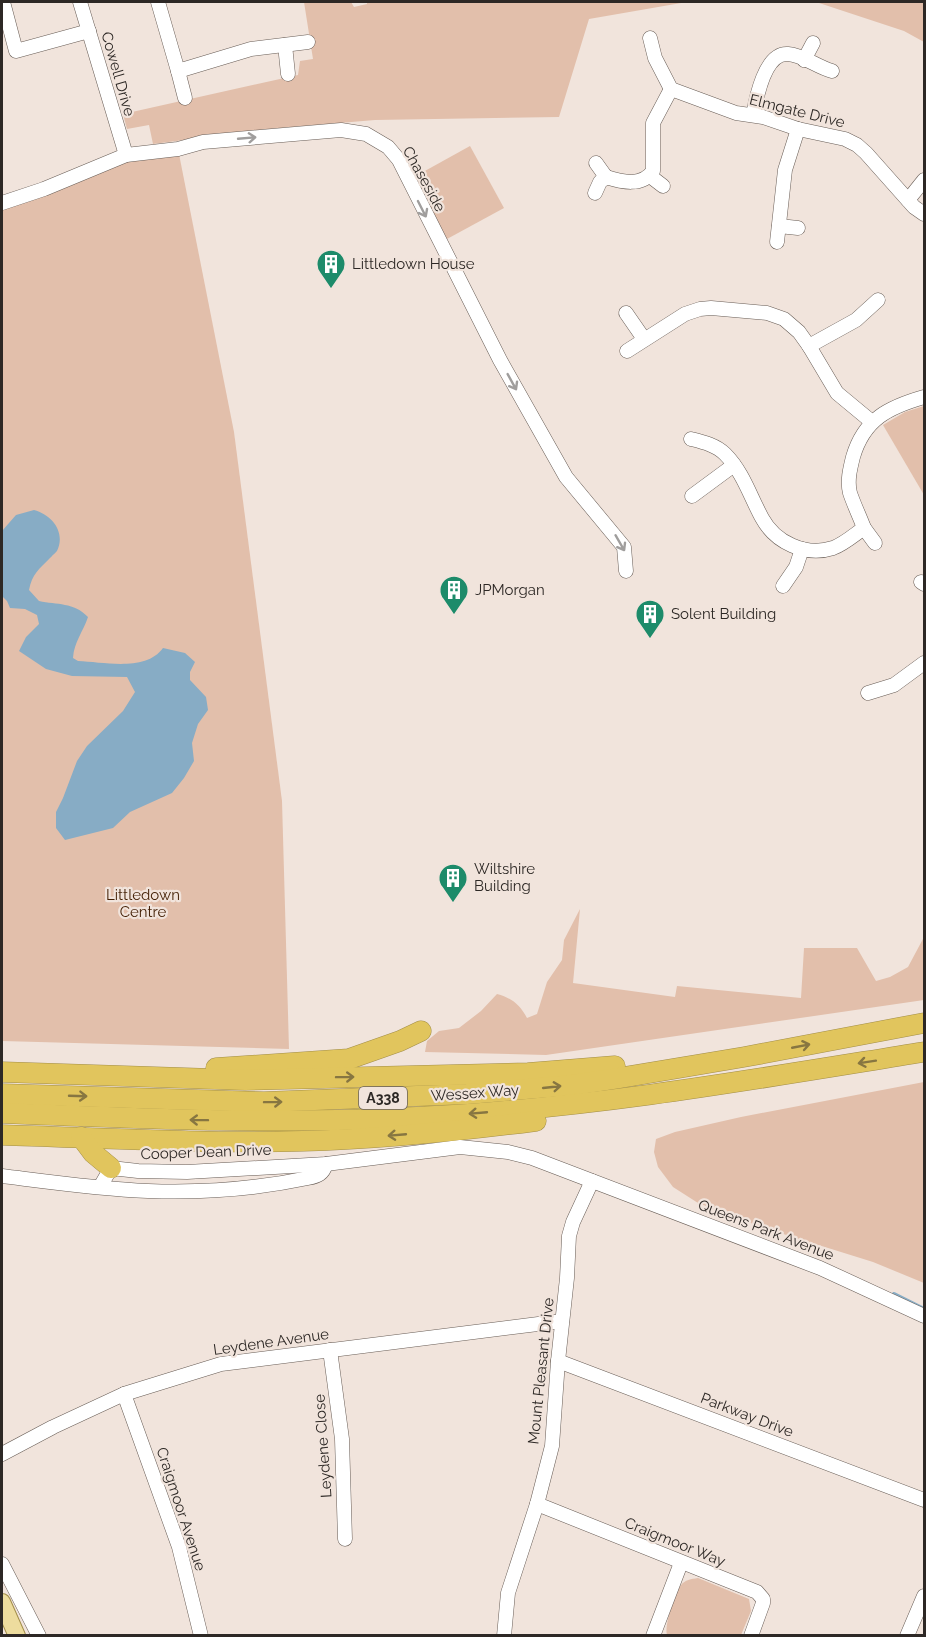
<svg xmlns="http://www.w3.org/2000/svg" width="926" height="1637" font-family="Raleway,sans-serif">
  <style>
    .green { fill: #e2bfab }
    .water { fill: #87acc5 }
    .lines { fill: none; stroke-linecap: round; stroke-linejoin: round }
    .stream { stroke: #87acc5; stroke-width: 4 }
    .minor-casing { stroke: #685d56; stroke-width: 15 }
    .major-casing { stroke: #a28e49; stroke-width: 18 }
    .highway-casing { stroke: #a28e49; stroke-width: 21 }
    .minor { stroke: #fff; stroke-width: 14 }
    .major { stroke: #eddc9e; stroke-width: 16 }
    .highway { stroke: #e1c55d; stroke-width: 20 }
    .oneway { stroke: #a09e9d }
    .oneway2 { stroke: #877641 }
    .labels { text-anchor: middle; stroke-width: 4.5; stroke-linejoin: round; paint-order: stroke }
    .shield { fill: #f1e4dc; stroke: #68605c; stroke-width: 1.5 }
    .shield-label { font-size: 14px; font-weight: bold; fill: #2d2825 }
    .street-label { font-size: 15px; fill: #2d2825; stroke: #f1e4dc }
    .poi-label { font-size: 15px; fill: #2d2825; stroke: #f1e4dc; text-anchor: start }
    .park-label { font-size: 15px; fill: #421e03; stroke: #f1e4dc }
  </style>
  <rect width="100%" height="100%" fill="#f1e4dc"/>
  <g class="green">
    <path d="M304,2H351L354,7L367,4V2H687L589,19L559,117L375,120L268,129L153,144L149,125L127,129L123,114L298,75L300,61L313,59Z"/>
    <path d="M816,2H924V42L904,31Z"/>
    <path d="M470,146L504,208L447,239L414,177Z"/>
    <path d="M178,149L234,432L282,801L289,1049L2,1041V209L126,155Z"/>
    <path d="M924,406V495L883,425L905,412Z"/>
    <path d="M580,909L573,983L675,997L677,986L801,998L804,948H857L876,981L890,977L908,967L924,937V1000L546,1055L425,1052L427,1041L439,1031L459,1028L481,1011L497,994C512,998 520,1005 527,1018L537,1014L547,982L562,960L564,940Z"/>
    <path d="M924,1082V1283L873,1262L764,1228L698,1203L673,1187L658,1167L654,1152L656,1139L675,1132L741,1117Z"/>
    <path d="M698,1578L749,1599L751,1611L741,1635H667C664,1626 674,1594 681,1585C685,1580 691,1579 698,1578Z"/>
  </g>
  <path class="water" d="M34,510C52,515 66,532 57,551C56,552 51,557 50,558C39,569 32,574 29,590L39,601C57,605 74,602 88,617C83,632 74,642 73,658L78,661C104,662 146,672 163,648L185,653L195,662L190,672V680L206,697L208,710L198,724L192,743L194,761L184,778L172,793L130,812L113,828L65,840L56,828V812L63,798L77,761L87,746L123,711L135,692L127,677L72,676L46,669L19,651L26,637L39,624L37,615L25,609L10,608L7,601L2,596V531L16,515Z"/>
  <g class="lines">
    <path class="stream" d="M894,1294L924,1309"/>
    <g class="minor-casing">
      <g id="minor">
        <path d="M3,2L16,51L89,31"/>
        <path d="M80,2L126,155"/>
        <path d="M158,2L178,71L251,49L308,42"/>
        <path d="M650,38L655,58L671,89L736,113L763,117L798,129L845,139L857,145L866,153L914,207L924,214"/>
        <path d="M285,45L288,74"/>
        <path d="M804,60L813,43"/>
        <path d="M178,71L185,98"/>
        <path d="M753,115C756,99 765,52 788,54C803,55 817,67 832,71"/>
        <path d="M596,163L606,177"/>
        <path d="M650,176L663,186"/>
        <path d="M595,193L600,182L606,177C622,182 642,187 653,171V123L671,89"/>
        <path d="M908,200L924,180"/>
        <path d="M2,203L44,189L126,155L178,149L203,142L341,130L366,134L388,147L399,160L500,360L566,477L624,547L626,571"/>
        <path d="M779,226L798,228"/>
        <path d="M777,242L785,170L798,129"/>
        <path d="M626,313L644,339"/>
        <path d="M809,346L856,320L878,300"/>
        <path d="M627,351L685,314L700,309L711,308L767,313L784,319L799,332L809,346L837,393L872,422"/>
        <path d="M691,439C703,442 716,445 725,454C743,472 750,496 762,518C775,542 805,557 833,548C844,544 854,535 864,528C860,517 854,505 850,493C847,481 850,469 853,457C864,419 889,407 924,397"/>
        <path d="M692,496L734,465"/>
        <path d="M864,528L875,543"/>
        <path d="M921,582L924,584"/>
        <path d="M783,586L796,567L802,549"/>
        <path d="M868,693L894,685L924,663"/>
        <path d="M2,1176C50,1182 99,1189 148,1191C201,1193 256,1189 308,1178C318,1176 323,1174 326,1164"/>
        <path d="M100,1187L111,1168L138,1171L187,1172L326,1164L460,1147L508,1152L532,1158L820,1268L924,1316"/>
        <path d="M330,1350L342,1439L345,1539"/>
        <path d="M558,1361L924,1500"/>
        <path d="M124,1394L179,1547L201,1636"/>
        <path d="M2,1454L53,1427L124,1394L221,1364L562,1321"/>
        <path d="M537,1504L757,1592L763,1599V1603L751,1636"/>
        <path d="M2,1564L39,1636"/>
        <path d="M504,1636L508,1593L537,1504L552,1446L558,1361L567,1278L569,1236L573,1222L592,1181"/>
        <path d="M653,1636L681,1563"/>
        <path d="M907,1636L924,1596"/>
      </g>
    </g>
    <g class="major-casing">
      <path id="major" d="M2,1602L17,1636"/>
    </g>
    <g class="highway-casing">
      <g id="highway">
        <path d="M216,1068L349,1059L400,1041L421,1031"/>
        <path d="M2,1072L245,1080L528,1073L615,1066"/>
        <path d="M2,1094L264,1102L467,1094L573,1085L619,1078L744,1057L924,1023"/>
        <path d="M2,1113C146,1119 290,1125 435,1116C599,1107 762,1078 924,1052"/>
        <path d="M2,1135C102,1138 203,1144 303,1141C381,1139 459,1131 536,1121"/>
        <path d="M81,1137L93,1153L111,1168"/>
      </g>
    </g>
    <use href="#minor" class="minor"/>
    <use href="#major" class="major"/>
    <use href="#highway" class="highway"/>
  </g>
  <defs><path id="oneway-shaft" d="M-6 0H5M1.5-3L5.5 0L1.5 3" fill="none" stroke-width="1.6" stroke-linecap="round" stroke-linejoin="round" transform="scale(1.5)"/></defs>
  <g class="oneway">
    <use href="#oneway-shaft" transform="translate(247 138) rotate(-5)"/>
    <use href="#oneway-shaft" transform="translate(422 209) rotate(63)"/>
    <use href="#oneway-shaft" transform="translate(512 382) rotate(61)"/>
    <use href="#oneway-shaft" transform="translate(620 543) rotate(60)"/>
  </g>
  <g class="oneway2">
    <use href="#oneway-shaft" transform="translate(801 1046) rotate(-11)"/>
    <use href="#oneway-shaft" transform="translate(867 1062) rotate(171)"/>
    <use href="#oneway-shaft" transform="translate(345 1077) rotate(-1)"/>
    <use href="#oneway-shaft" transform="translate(552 1087) rotate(-6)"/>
    <use href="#oneway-shaft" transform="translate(78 1096) rotate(2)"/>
    <use href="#oneway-shaft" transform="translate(273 1102) rotate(-1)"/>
    <use href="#oneway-shaft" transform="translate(478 1113) rotate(175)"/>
    <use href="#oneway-shaft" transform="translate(199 1120) rotate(-179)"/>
    <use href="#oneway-shaft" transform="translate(397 1135) rotate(175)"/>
  </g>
  <defs>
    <g id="building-pin" transform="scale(1.5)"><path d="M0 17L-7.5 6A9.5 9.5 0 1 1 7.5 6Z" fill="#1d8b6a" stroke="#f1e4dc"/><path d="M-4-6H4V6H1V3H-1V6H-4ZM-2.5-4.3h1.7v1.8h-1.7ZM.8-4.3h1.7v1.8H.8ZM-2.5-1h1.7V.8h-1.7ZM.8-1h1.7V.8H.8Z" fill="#fff"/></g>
  </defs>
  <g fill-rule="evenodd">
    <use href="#building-pin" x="331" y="264"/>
    <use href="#building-pin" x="454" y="590"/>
    <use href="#building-pin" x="650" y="614"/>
    <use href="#building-pin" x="453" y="878"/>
  </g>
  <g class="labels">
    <rect class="shield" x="359" y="1087" width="48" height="22" rx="4.5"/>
    <g class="shield-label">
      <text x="383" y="1103">A338</text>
    </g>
    <g class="street-label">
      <text transform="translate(118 74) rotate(74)" y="5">Cowell Drive</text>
      <text transform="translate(797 111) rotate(14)" y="5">Elmgate Drive</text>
      <text transform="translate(424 179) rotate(61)" y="5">Chaseside</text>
      <text transform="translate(475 1093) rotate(-4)" y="5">Wessex Way</text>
      <text transform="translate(206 1152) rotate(-2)" y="5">Cooper Dean Drive</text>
      <text transform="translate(766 1230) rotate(21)" y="5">Queens Park Avenue</text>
      <text transform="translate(271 1342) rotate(-8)" y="5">Leydene Avenue</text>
      <text transform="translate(541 1371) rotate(-84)" y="5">Mount Pleasant Drive</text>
      <text transform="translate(747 1415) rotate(21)" y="5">Parkway Drive</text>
      <text transform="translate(323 1446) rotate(-94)" y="5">Leydene Close</text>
      <text transform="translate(181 1509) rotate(72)" y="5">Craigmoor Avenue</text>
      <text transform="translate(675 1542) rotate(22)" y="5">Craigmoor Way</text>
    </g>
    <g class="poi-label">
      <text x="352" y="269">Littledown House</text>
      <text x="475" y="595">JPMorgan</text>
      <text x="671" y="619">Solent Building</text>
      <text x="474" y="874">Wiltshire<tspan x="474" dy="17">Building</tspan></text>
    </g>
    <g class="park-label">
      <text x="143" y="900">Littledown<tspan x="143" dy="17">Centre</tspan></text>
    </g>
  </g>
  <rect width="926" height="1637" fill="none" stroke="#2d2825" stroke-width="6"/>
</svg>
